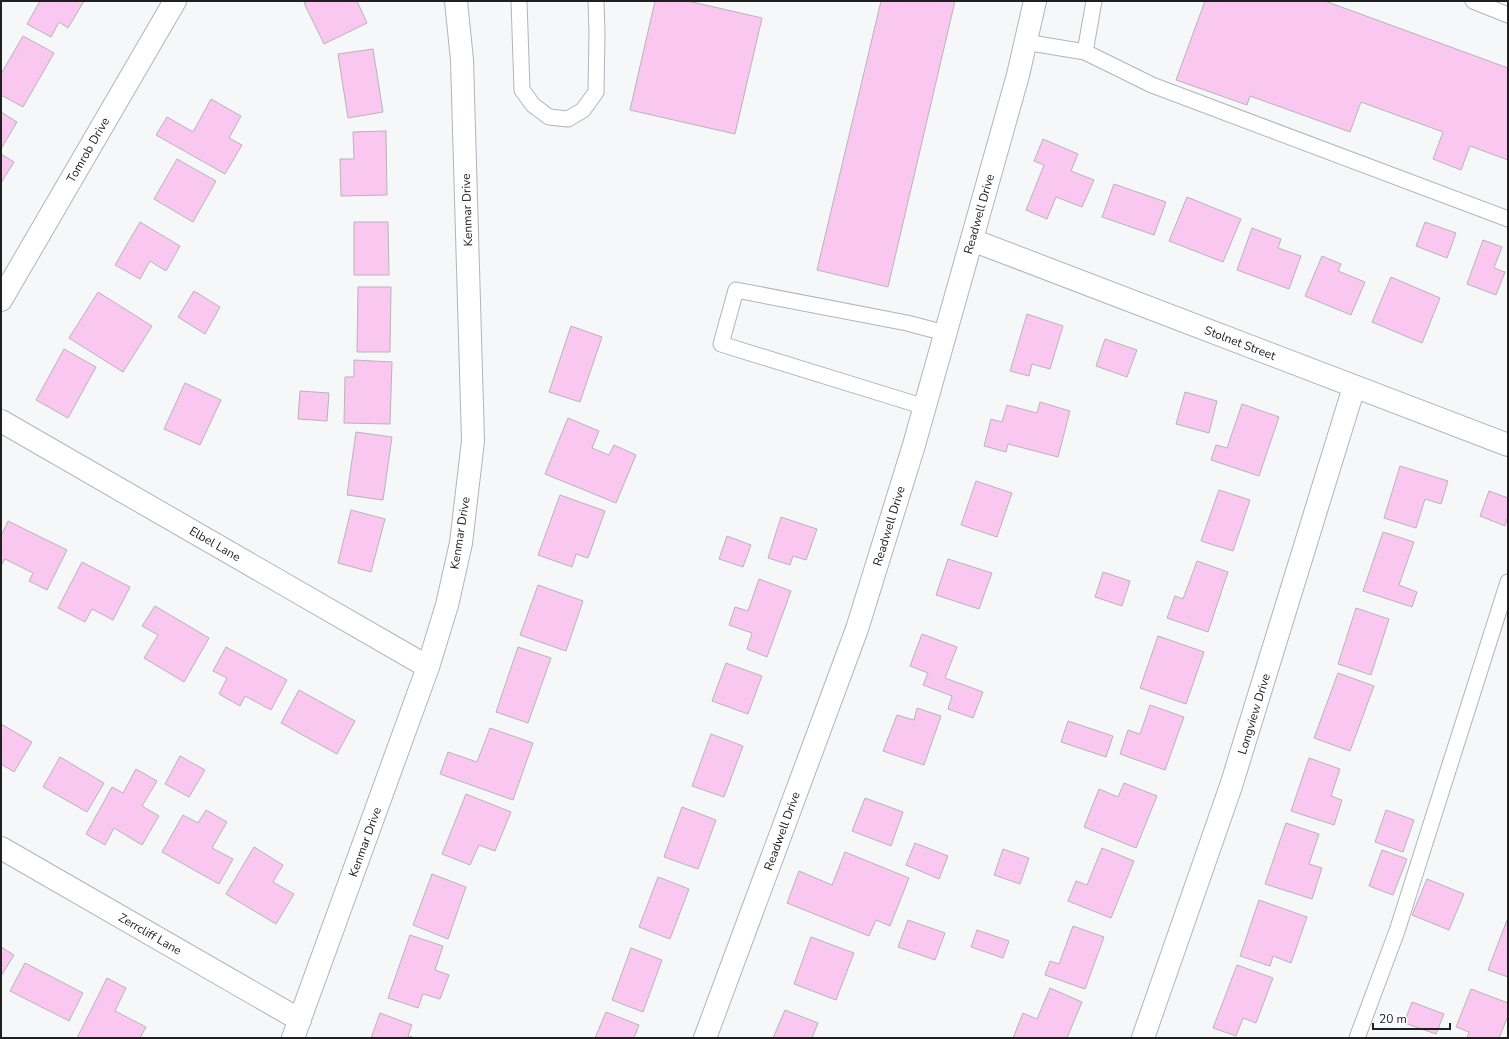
<svg xmlns="http://www.w3.org/2000/svg" width="1509" height="1039" font-family="'Nunito Sans',sans-serif">
  <style>
    .building { fill: #fac7f0; stroke: #b7b5b7 }
    .lines { fill: none; stroke-linecap: round; stroke-linejoin: round }
    .service-casing { stroke: #b3b4b7; stroke-width: 17 }
    .minor-casing { stroke: #b3b4b7; stroke-width: 24 }
    .service { stroke: #fff; stroke-width: 15 }
    .minor { stroke: #fff; stroke-width: 22 }
    .labels { text-anchor: middle; stroke-width: 3.5; stroke-linejoin: round; paint-order: stroke }
    .street-label { font-size: 12px; fill: #202021; stroke: #fff }
  </style>
  <rect width="100%" height="100%" fill="#f6f7f9"/>
  <g class="building">
    <path d="M40,1H84L68,28L59,22L51,37L27,24Z"/>
    <path d="M308,1H357L367,23L324,44L304,3Z"/>
    <path d="M655,1H688L762,18L735,134L630,110Z"/>
    <path d="M881,1H955L888,287L817,270Z"/>
    <path d="M1205,1H1325L1508,68V160L1470,146L1461,170L1433,159L1443,132L1361,102L1350,132L1250,96L1247,105L1176,80Z"/>
    <path d="M23,36L54,53L23,107L1,95V74Z"/>
    <path d="M373,49L383,112L348,118L338,54Z"/>
    <path d="M211,99L241,116L229,138L242,145L225,174L156,135L167,117L193,132Z"/>
    <path d="M1,112L17,122L1,149Z"/>
    <path d="M386,131L387,195L341,196L340,159H354L353,132Z"/>
    <path d="M1043,139L1078,154L1071,171L1094,180L1082,207L1056,197L1047,219L1026,210L1044,165L1034,161Z"/>
    <path d="M1,154L14,162L1,183Z"/>
    <path d="M177,159L216,181L193,222L154,199Z"/>
    <path d="M1114,184L1166,202L1154,235L1102,217Z"/>
    <path d="M1187,197L1241,219L1223,262L1169,241Z"/>
    <path d="M140,222L180,246L166,271L150,261L140,279L115,265Z"/>
    <path d="M354,222H388L389,275H354Z"/>
    <path d="M1425,222L1456,233L1447,258L1416,246Z"/>
    <path d="M1252,228L1281,239L1278,248L1301,256L1289,289L1237,270Z"/>
    <path d="M1483,240L1502,247L1494,268L1505,272L1496,295L1467,284Z"/>
    <path d="M1322,256L1341,264L1338,271L1365,282L1351,315L1305,296Z"/>
    <path d="M1391,277L1440,298L1422,343L1372,322Z"/>
    <path d="M358,287H391L390,352H357Z"/>
    <path d="M194,291L220,307L205,334L178,317Z"/>
    <path d="M98,292L152,326L123,372L69,338Z"/>
    <path d="M1027,314L1063,326L1050,369L1032,364L1029,376L1010,371Z"/>
    <path d="M571,326L602,337L580,402L549,392Z"/>
    <path d="M1105,339L1137,350L1127,377L1096,366Z"/>
    <path d="M64,349L96,367L68,418L36,400Z"/>
    <path d="M354,360L392,362L390,424L344,423L345,377H354Z"/>
    <path d="M185,383L221,400L200,445L164,429Z"/>
    <path d="M300,391L329,393L327,421L298,419Z"/>
    <path d="M1185,392L1217,401L1209,433L1176,424Z"/>
    <path d="M1040,402L1070,411L1058,457L1008,444L1006,452L984,446L991,419L1002,422L1007,405L1037,413Z"/>
    <path d="M1242,404L1279,417L1259,476L1211,460L1216,445L1227,448Z"/>
    <path d="M568,418L599,431L592,448L609,455L614,445L636,455L616,503L545,474Z"/>
    <path d="M356,432L392,437L383,500L347,495Z"/>
    <path d="M1400,466L1448,481L1441,504L1425,499L1416,528L1384,518Z"/>
    <path d="M976,481L1012,493L997,537L961,525Z"/>
    <path d="M1219,490L1250,500L1233,551L1201,541Z"/>
    <path d="M1489,491L1508,498V516L1505,526L1480,516Z"/>
    <path d="M560,495L605,511L588,558L576,554L572,567L538,555Z"/>
    <path d="M351,510L385,519L371,572L338,563Z"/>
    <path d="M781,517L817,529L806,560L793,556L790,565L768,558Z"/>
    <path d="M8,521L67,550L47,590L29,581L33,573L5,559L1,566V536Z"/>
    <path d="M1383,532L1414,542L1399,585L1417,592L1412,607L1363,591Z"/>
    <path d="M727,536L751,545L743,567L719,559Z"/>
    <path d="M948,559L992,573L979,609L936,595Z"/>
    <path d="M1197,561L1228,572L1208,632L1167,618L1175,596L1183,599Z"/>
    <path d="M82,562L130,587L113,620L92,609L85,622L58,608Z"/>
    <path d="M1103,572L1130,581L1122,606L1095,597Z"/>
    <path d="M759,579L791,591L767,657L747,649L752,633L729,625L735,607L748,611Z"/>
    <path d="M538,585L583,601L566,651L520,635Z"/>
    <path d="M155,606L209,638L184,682L144,658L158,635L142,626Z"/>
    <path d="M1356,608L1389,619L1371,675L1338,664Z"/>
    <path d="M922,634L957,647L945,678L983,692L973,718L948,709L952,696L923,685L928,673L910,666Z"/>
    <path d="M1158,636L1204,652L1186,704L1140,688Z"/>
    <path d="M226,647L287,680L271,710L245,696L240,706L219,694L227,678L213,671Z"/>
    <path d="M518,647L551,658L528,723L496,712Z"/>
    <path d="M726,663L762,676L748,714L712,701Z"/>
    <path d="M1338,673L1374,686L1350,751L1314,738Z"/>
    <path d="M299,690L355,721L337,754L281,723Z"/>
    <path d="M1150,705L1184,717L1165,770L1120,754L1128,730L1140,734Z"/>
    <path d="M917,708L941,716L924,765L883,751L897,715L914,720Z"/>
    <path d="M1068,721L1113,736L1106,757L1061,742Z"/>
    <path d="M1,724L32,742L14,772L1,764Z"/>
    <path d="M490,728L533,743L513,800L440,774L448,752L477,762Z"/>
    <path d="M711,734L743,746L724,797L692,786Z"/>
    <path d="M180,756L205,770L189,797L165,784Z"/>
    <path d="M60,757L104,783L87,812L43,787Z"/>
    <path d="M1309,758L1340,769L1331,796L1342,800L1334,825L1291,811Z"/>
    <path d="M136,769L157,781L142,806L159,816L142,845L114,828L105,845L86,834L112,787L123,793Z"/>
    <path d="M1124,783L1157,796L1136,848L1084,827L1099,789L1118,797Z"/>
    <path d="M466,794L511,812L495,851L479,845L470,865L442,854Z"/>
    <path d="M865,798L903,812L891,846L852,831Z"/>
    <path d="M682,807L716,820L698,869L664,857Z"/>
    <path d="M206,810L227,822L212,848L233,859L219,884L162,852L183,815L198,823Z"/>
    <path d="M1386,810L1414,820L1403,852L1375,842Z"/>
    <path d="M1286,823L1319,834L1309,864L1322,868L1312,899L1265,884Z"/>
    <path d="M915,843L948,856L939,879L906,865Z"/>
    <path d="M254,847L283,865L273,882L294,894L276,924L226,894Z"/>
    <path d="M1102,848L1134,861L1111,918L1068,901L1076,881L1087,885Z"/>
    <path d="M1003,849L1029,858L1020,884L994,875Z"/>
    <path d="M1382,850L1407,859L1393,895L1369,886Z"/>
    <path d="M845,852L909,878L890,926L876,920L869,936L787,903L799,871L832,885Z"/>
    <path d="M432,874L466,887L448,939L413,925Z"/>
    <path d="M658,877L689,889L670,939L639,927Z"/>
    <path d="M1427,879L1464,894L1449,930L1412,915Z"/>
    <path d="M1259,900L1307,917L1291,963L1273,956L1270,966L1240,956Z"/>
    <path d="M908,920L945,933L935,960L898,947Z"/>
    <path d="M1507,920H1508V977L1488,970Z"/>
    <path d="M1073,926L1104,937L1085,989L1045,975L1050,961L1059,964Z"/>
    <path d="M977,930L1009,941L1003,958L971,947Z"/>
    <path d="M410,935L443,946L435,970L449,975L440,999L423,994L418,1008L388,998Z"/>
    <path d="M811,937L854,953L836,1000L794,984Z"/>
    <path d="M1,947L14,955L1,976Z"/>
    <path d="M631,948L662,960L643,1012L612,1000Z"/>
    <path d="M25,963L83,993L69,1021L10,991Z"/>
    <path d="M1237,965L1273,978L1256,1023L1243,1018L1236,1036L1213,1028Z"/>
    <path d="M107,978L126,988L115,1011L146,1027L140,1038H77Z"/>
    <path d="M1050,988L1082,1002L1067,1038H1013L1023,1013L1037,1019Z"/>
    <path d="M1471,989L1508,1003V1016L1499,1038H1467L1469,1032L1456,1027Z"/>
    <path d="M1412,1002L1444,1014L1436,1034L1404,1023Z"/>
    <path d="M785,1010L818,1023L812,1038H773Z"/>
    <path d="M606,1012L639,1025L634,1038H595Z"/>
    <path d="M380,1013L412,1025L408,1036L415,1038H371Z"/>
  </g>
  <g class="lines">
    <g class="service-casing">
      <g id="service">
        <path d="M519,1L522,90L533,105L549,117L568,119L583,110L596,92L597,32L596,1"/>
        <path d="M1473,1L1508,15"/>
        <path d="M1025,42L1085,52L1094,1"/>
        <path d="M1085,52L1152,85L1508,219"/>
        <path d="M925,407L721,344L736,290L907,323L945,333"/>
        <path d="M1357,1038L1397,931L1508,582"/>
      </g>
    </g>
    <g class="minor-casing">
      <g id="minor">
        <path d="M972,240L1508,445"/>
        <path d="M1,300L175,1"/>
        <path d="M1,421L428,667"/>
        <path d="M1,848L300,1020"/>
        <path d="M293,1038L428,667L447,605L461,543L473,441L462,60L456,1"/>
        <path d="M705,1038L857,629L914,445L1018,75L1035,1"/>
        <path d="M1143,1038L1231,786L1354,387"/>
      </g>
    </g>
    <use href="#service" class="service"/>
    <use href="#minor" class="minor"/>
  </g>
  <g class="labels">
    <g class="street-label">
      <text transform="translate(88 150) rotate(-60)" y="4">Tomrob Drive</text>
      <text transform="translate(467 210) rotate(-92)" y="4">Kenmar Drive</text>
      <text transform="translate(979 214) rotate(-74)" y="4">Readwell Drive</text>
      <text transform="translate(1240 343) rotate(21)" y="4">Stolnet Street</text>
      <text transform="translate(889 526) rotate(-73)" y="4">Readwell Drive</text>
      <text transform="translate(460 533) rotate(-81)" y="4">Kenmar Drive</text>
      <text transform="translate(215 544) rotate(30)" y="4">Elbel Lane</text>
      <text transform="translate(1254 714) rotate(-73)" y="4">Longview Drive</text>
      <text transform="translate(782 831) rotate(-70)" y="4">Readwell Drive</text>
      <text transform="translate(365 842) rotate(-70)" y="4">Kenmar Drive</text>
      <text transform="translate(150 934) rotate(30)" y="4">Zerrcliff Lane</text>
    </g>
  </g>
  <rect width="1509" height="1039" fill="none" stroke="#202021" stroke-width="4"/>
  <path d="M1373 1023v6h77v-6" fill="none" stroke="#202021" stroke-width="2"/>
  <text x="1379" y="1023" font-size="12" fill="#202021" stroke="#ffffff" stroke-width="3" paint-order="stroke">20 m</text>
</svg>
